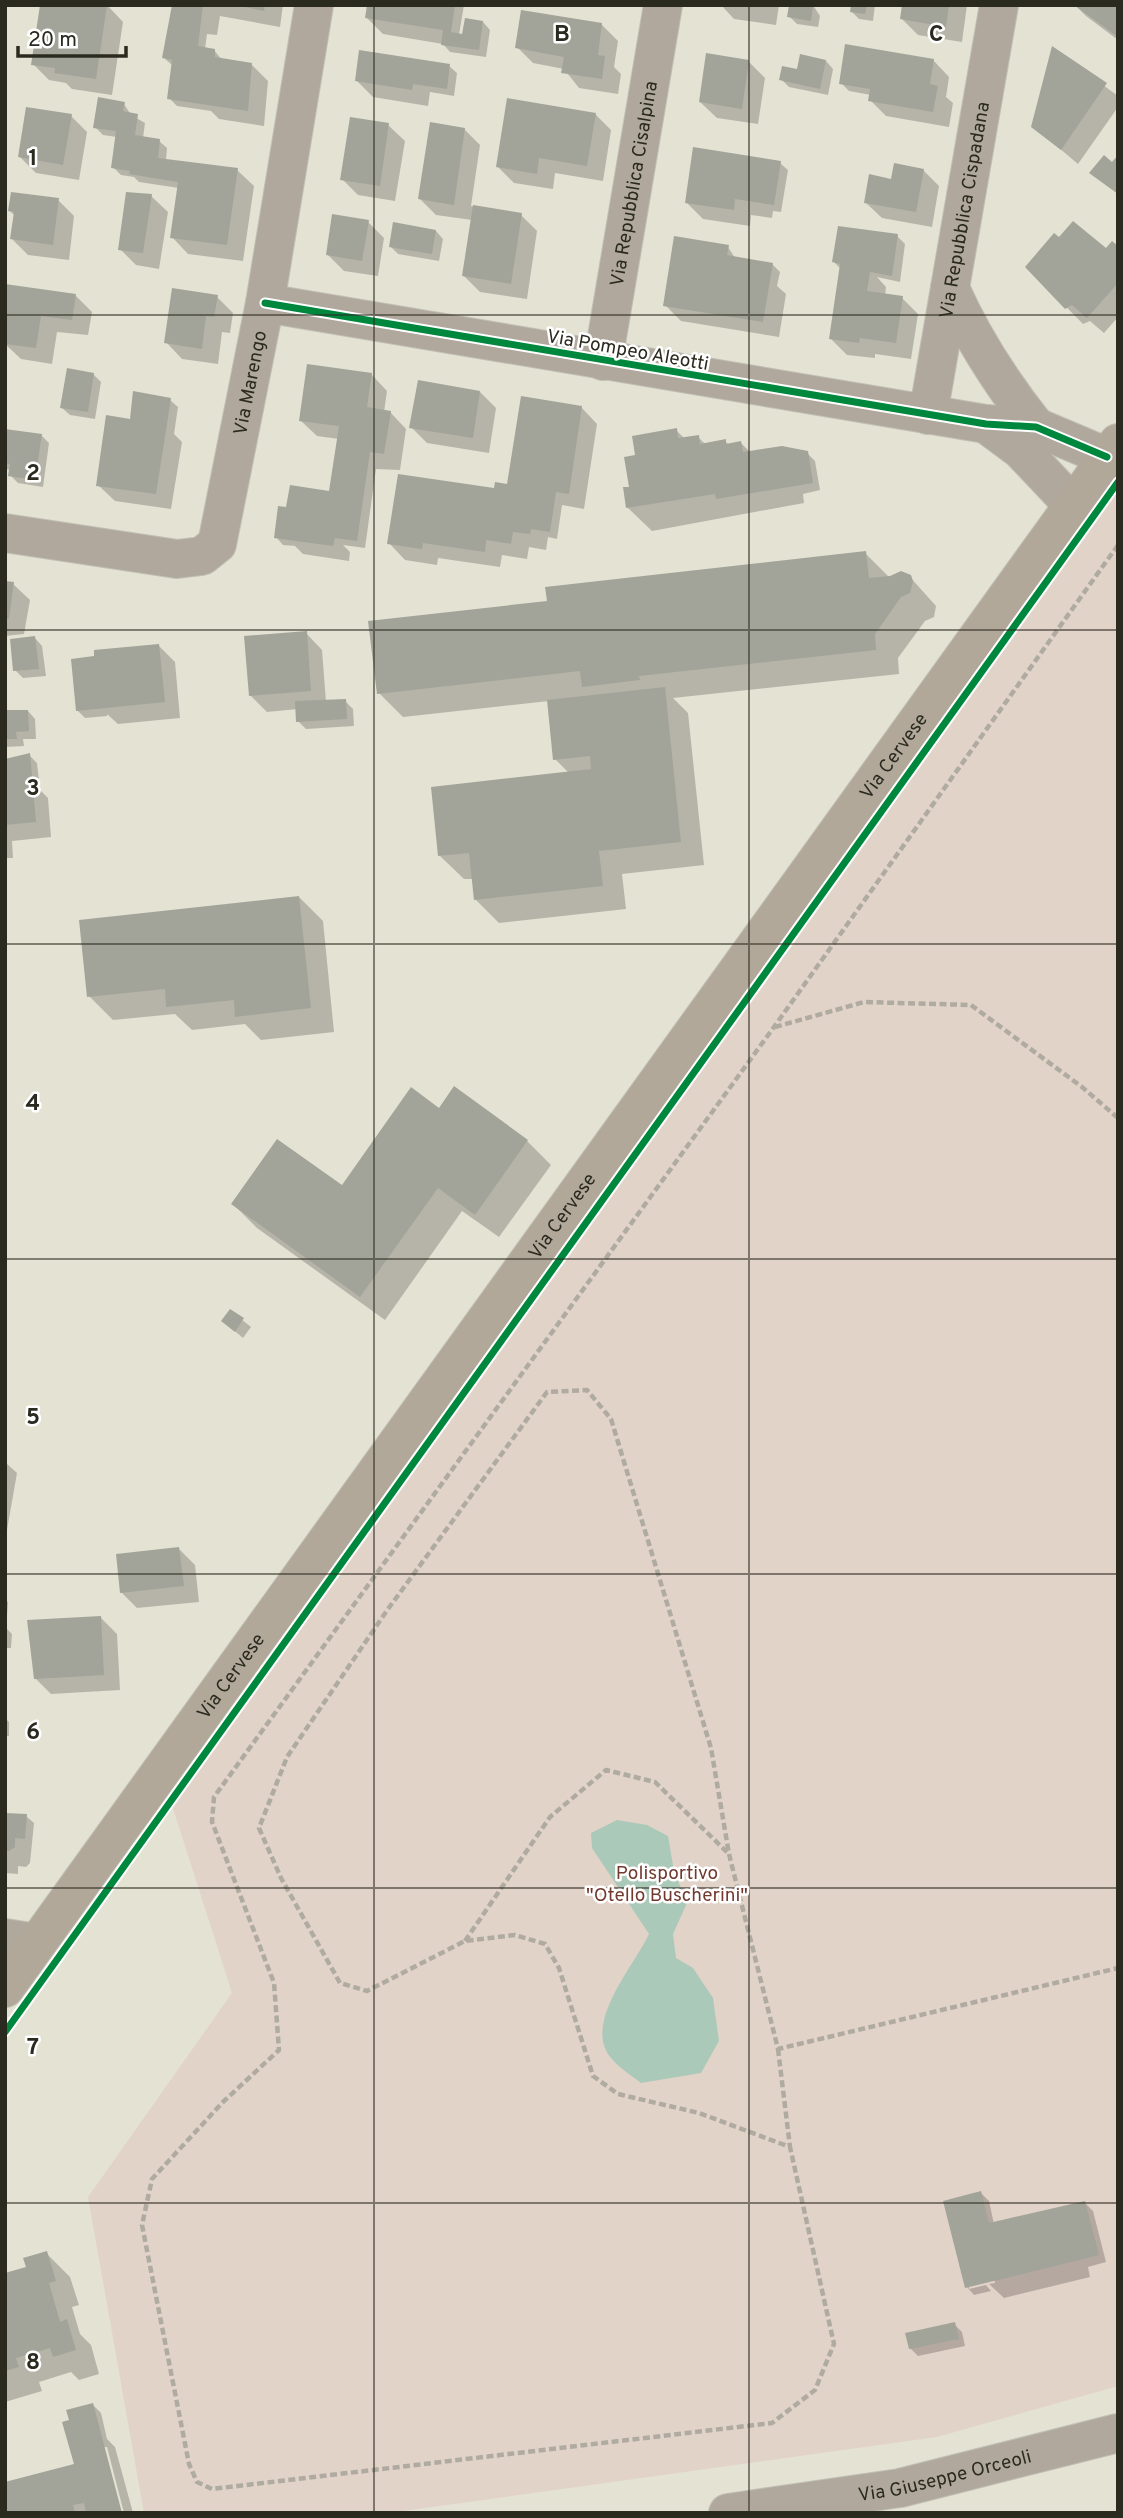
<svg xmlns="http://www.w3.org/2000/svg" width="1123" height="2518" font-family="Overpass,sans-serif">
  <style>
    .green { fill: #e2d3c9 }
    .water { fill: #abc9b9 }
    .shadow { fill: #0003 }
    .building { fill: #a2a499 }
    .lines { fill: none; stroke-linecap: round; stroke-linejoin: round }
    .minor-casing { stroke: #c1c0b4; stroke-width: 40 }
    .major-casing { stroke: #c1c0b4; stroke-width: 40 }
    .path { stroke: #b0aba1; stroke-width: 4.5; stroke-dasharray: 7 3.5; stroke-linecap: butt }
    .minor { stroke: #b0a89d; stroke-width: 38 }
    .major { stroke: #b1a89a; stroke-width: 38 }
    .cycleway-casing { stroke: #fff; stroke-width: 11 }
    .cycleway { stroke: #00873e; stroke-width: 7 }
    .grid { fill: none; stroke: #2b2a1f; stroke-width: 2; stroke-opacity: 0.55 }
    .labels { text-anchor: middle; stroke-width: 5; stroke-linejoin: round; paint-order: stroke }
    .street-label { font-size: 19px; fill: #2b2a1f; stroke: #fff }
    .park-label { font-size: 19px; fill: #723a2f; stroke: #fff }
    .grid-label { font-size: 23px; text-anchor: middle; font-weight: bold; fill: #2b2a1f; stroke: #fff; stroke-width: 5; stroke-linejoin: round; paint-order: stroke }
  </style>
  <rect width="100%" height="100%" fill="#e4e2d3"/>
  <path class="green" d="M1118,482V2386L937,2437L389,2513H144L88,2197L232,1993L171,1802Z"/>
  <path class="water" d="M617,1820L647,1825L668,1836L674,1871L687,1903L673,1934L676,1958L693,1968L713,1998L719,2041L701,2073L641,2083C631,2075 619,2068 611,2058C582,2024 634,1966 649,1934L592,1848L591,1833Z"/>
  <g class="shadow">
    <path d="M107,5L123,22L112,95L72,89L66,83L49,80L33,64Z"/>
    <path d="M173,5H283L280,27L220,16L217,35L207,34L205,49L214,50L222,60L251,64L268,81L264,126L219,119L211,111L177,106L169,98L172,65L164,58Z"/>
    <path d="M369,5H464L459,35L464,36L483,22L490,30L486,57L450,52L443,44L383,34L367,18Z"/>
    <path d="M721,5H779L776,25L734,19Z"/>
    <path d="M791,5H813L820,16L818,27L797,24L789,16Z"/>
    <path d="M852,5H875L873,21L859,19L851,11Z"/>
    <path d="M904,5H967L962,42L918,35L902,19Z"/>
    <path d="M1075,5H1118V40L1086,16Z"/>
    <path d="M602,25L618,41L614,67L621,74L618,94L579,88L564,69L533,63L517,47Z"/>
    <path d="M1054,49L1118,96V107L1078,164L1033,126Z"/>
    <path d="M933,60L949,77L946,97L953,103L949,127L886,116L870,100L871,95L849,91L841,83Z"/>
    <path d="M826,61L833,69L828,95L789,87L781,79Z"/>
    <path d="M749,62L765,78L758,124L717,118L700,102Z"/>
    <path d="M449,66L457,73L454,96L430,92L428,106L373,97L357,81Z"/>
    <path d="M124,104L131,115L145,123L143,138L159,141L167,148L166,160L237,170L254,186L243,261L188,254L172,237L179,188L139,182L134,177L121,175L113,167L117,137L103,135L95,127Z"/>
    <path d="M595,114L611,130L603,181L555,173L553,189L514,183L498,167Z"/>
    <path d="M71,116L87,132L79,180L36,173L20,157Z"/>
    <path d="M388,125L405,141L395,201L358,195L342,179Z"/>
    <path d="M464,129L480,145L471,206L521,215L537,231L527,299L480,292L464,276L472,220L436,215L420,199Z"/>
    <path d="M780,163L788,170L781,212L773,211L772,218L751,215L750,226L703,219L687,203Z"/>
    <path d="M923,170L939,186L932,227L882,218L865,202L893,181Z"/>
    <path d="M151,196L168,212L159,269L136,265L120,249Z"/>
    <path d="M58,200L74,216L69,260L28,255L12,239L15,216L10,211Z"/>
    <path d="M368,222L384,238L378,276L344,271L328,255Z"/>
    <path d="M436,231L443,239L439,261L398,254L390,246Z"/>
    <path d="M897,236L905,244L900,282L877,277L886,287L885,296L902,298L918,314L911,359L875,354V358L847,355L831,339L841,269L834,262Z"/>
    <path d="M1059,240L1106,250L1118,249V317L1104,333L1090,321L1083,324L1027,267Z"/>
    <path d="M728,247L735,258L772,264L780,272L777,286L786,294L779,337L681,321L665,305Z"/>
    <path d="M5,285L76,296L92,312L88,335L57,332L52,364L21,359L5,344Z"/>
    <path d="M217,297L233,313L230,333L222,332L218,364L182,359L166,342Z"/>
    <path d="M93,374L101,382L95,419L70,415L62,408Z"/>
    <path d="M371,374L387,391L384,412H390L406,429L400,470L376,469L365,548L343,545L350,552L349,561L303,554L295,546L283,545L276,537L291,509L331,494L339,439L317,436L300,420Z"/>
    <path d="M480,392L496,408L489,453L427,443L411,427Z"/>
    <path d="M170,400L178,407L174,434L182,442L171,509L115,501L98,485L131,420Z"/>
    <path d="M581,407L597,424L584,509L562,505L557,539L548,537L546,550L529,547L527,559L502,555L500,567L438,558L437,565L405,560L389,543L509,486Z"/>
    <path d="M5,430L42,436L49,443L43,487L18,483L10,475L11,470L5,469Z"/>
    <path d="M676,430L685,439L698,437L706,445L725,441L729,445L741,443L751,453H807L815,461L820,490L803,494L804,503L652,531L628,508L637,456Z"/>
    <path d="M865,553L889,577H910L936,606L934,617L925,621L898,658L899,674L673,698L688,713L704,865L622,874L626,909L499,923L475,899L473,879H464L440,856L569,773L555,759L549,701L403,717L379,693L549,603Z"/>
    <path d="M5,583L13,584L30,600L24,634L5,636Z"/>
    <path d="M306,633L322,650L326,702L345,701L353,709L354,726L306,729L298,721V709L267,712L251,696Z"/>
    <path d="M35,638L42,646L46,676L23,678L15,670Z"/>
    <path d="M159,646L175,662L180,718L118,724L107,714V716L85,718L77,710Z"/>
    <path d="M28,711L35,719L36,739H23L24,746L5,747V712Z"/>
    <path d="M29,755L37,763L40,790L48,798L51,837L12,841L13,858H5V760Z"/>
    <path d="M299,897L323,921L334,1032L261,1040L245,1024L192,1030L175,1014L113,1020L89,996Z"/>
    <path d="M440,1110L527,1141L551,1165L499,1237L462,1211L385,1320L257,1228L233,1204L342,1187Z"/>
    <path d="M231,1311L251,1327L243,1338L223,1321Z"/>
    <path d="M5,1462L17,1473L7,1530H5Z"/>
    <path d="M179,1549L195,1565L199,1602L137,1608L121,1592Z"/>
    <path d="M5,1600L8,1602L7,1616H5Z"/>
    <path d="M100,1617L117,1634L120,1690L51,1694L35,1678Z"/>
    <path d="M5,1627L12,1634L11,1648H5Z"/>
    <path d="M5,1718L9,1722V1736H5Z"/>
    <path d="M5,1815L26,1816L34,1823L30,1863L26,1867L18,1866V1874L5,1873Z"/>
    <path d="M981,2193L989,2201L994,2224L1085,2203L1093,2211L1106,2262L1088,2267L1090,2277L1004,2298L989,2284L995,2283L994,2279L969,2285V2289L986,2285L991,2291L974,2295L967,2287Z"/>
    <path d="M46,2253L70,2277L79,2305L72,2307L80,2334L91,2345L99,2374L79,2380L71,2372L39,2382L42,2391L5,2402V2275L28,2268Z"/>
    <path d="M954,2324L962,2332L965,2346L918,2356L910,2348Z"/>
    <path d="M93,2405L101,2413L107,2439L115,2447L133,2513H124L107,2447H103L121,2513H5L76,2465Z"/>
  </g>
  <g class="building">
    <path d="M40,5H107L96,79L54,73L55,68L31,65Z"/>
    <path d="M172,5H203L198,46L215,49V57L252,63L248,111L167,99L172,60L162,58Z"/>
    <path d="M235,5H265L264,11Z"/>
    <path d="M367,5H455L451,32L462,34L465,18L483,21L479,50L441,45L443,30L365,18Z"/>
    <path d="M789,5L813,6L811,21L787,17Z"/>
    <path d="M851,5H867L865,14L850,12Z"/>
    <path d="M902,5H949L946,27L900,19Z"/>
    <path d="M1074,5H1118V37Z"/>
    <path d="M521,10L602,23L598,55L605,56L602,79L561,73L564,57L515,48Z"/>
    <path d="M845,44L934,59L930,84L938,86L933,112L868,101L870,89L839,84Z"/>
    <path d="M1052,46L1107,83L1061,150L1031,127Z"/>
    <path d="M359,50L450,64L447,89L413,84L412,90L355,81Z"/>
    <path d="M706,53L749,60L742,109L699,102Z"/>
    <path d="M800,54L826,60L820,89L779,80L782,66L797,69Z"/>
    <path d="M98,97L125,102L123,111L138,114L135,135L160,139L158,158L238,168L227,245L170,238L178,182L129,174L130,171L111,168L116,131L93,128Z"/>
    <path d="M507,98L596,113L587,166L539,158L537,174L496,167Z"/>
    <path d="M26,107L72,114L63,165L18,157Z"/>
    <path d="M350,117L389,123L380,186L340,180Z"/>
    <path d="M430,122L465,128L454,205L418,199Z"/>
    <path d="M693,147L781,161L774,205L735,199L734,210L685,203Z"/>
    <path d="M1104,155L1112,162L1118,155V194L1089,173Z"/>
    <path d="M894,163L924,169L916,212L864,203L869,174L891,179Z"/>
    <path d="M11,192L59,198L53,245L10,239L14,212L8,211Z"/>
    <path d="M126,192L152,194L143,253L118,250Z"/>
    <path d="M473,205L522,213L511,284L462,276Z"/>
    <path d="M332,214L369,220L362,261L326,255Z"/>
    <path d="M1073,221L1106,248L1112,241L1118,246V283L1087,318L1072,305L1065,309L1025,267L1054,233L1059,237Z"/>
    <path d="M393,222L436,230L432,254L389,247Z"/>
    <path d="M838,226L898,234L892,276L870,272L867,291L903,296L896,343L860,338L859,343L829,339L840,264L832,262Z"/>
    <path d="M674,236L729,245L727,255L773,263L763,322L663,306Z"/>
    <path d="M5,284L76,294L72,320L41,316L36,348L5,344Z"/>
    <path d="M172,288L218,295L214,317L206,316L202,349L164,343Z"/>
    <path d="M307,364L372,373L367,407L391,411L384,454L370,452L357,541L335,538L333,546L274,538L278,506L286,507L290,485L329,491L339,426L299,421Z"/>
    <path d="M67,368L94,373L88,412L60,408Z"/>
    <path d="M418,380L480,391L473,438L409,428Z"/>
    <path d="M133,391L171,398L156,494L96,486L106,415L130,419Z"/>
    <path d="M521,396L582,406L569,494L556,492L550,532L531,529L530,534L513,532L511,544L486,540L485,552L423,543L422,549L387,544L398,474L494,488L495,482L507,484Z"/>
    <path d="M677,428L678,438L699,435L700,444L726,439V444L741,441L743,452L782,446L808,451L813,483L716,499L715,494L626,508L623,487H629L624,457L635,455L632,436Z"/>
    <path d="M5,429L42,434L35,480L8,476L10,464L5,463Z"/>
    <path d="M866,551L869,578L890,576L901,571L911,575L913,581L910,593L901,597L875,634L876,650L639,676L640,680L582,687L580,671L377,694L368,621L547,601L545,587Z"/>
    <path d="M5,581L14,582L9,618L5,619Z"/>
    <path d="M307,631L311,691L249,696L244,636Z"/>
    <path d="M35,636L39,669L13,671L10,639Z"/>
    <path d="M159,644L165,702L76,711L71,659L94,656V650Z"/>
    <path d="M665,687L681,842L599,851L603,886L474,900L469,853L438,856L431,787L591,769L590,756L553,760L547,700Z"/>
    <path d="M346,699L347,719L296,722L295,701Z"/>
    <path d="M5,710H28L29,731L16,732L17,739H5Z"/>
    <path d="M30,753L36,822L5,825V759Z"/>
    <path d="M299,896L311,1008L235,1017L234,1000L166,1007L165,989L87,997L79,920Z"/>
    <path d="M454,1086L528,1140L475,1215L438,1188L360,1297L231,1204L277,1139L342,1185L411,1087L439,1108Z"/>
    <path d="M230,1309L244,1318L235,1332L221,1321Z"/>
    <path d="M179,1547L184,1586L120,1593L116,1554Z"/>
    <path d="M101,1616L104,1675L34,1679L27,1620Z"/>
    <path d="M5,1813L27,1814L25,1839L15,1838V1847L9,1851H5Z"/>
    <path d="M981,2191L989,2223L1085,2201L1099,2255L965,2288L943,2201Z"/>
    <path d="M47,2251L56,2281L49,2283L60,2322L67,2319L76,2350L53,2357L50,2348L16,2358L19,2367L5,2371V2273L26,2267L23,2258Z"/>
    <path d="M955,2322L959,2339L909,2349L905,2333Z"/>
    <path d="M93,2403L122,2513H86L84,2503L73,2505L75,2513H5V2482L74,2464L62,2422L69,2420L66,2410Z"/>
  </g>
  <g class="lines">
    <g class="minor-casing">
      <g id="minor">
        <path d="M950,288C973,340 1001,383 1036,427"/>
        <path d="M265,303L986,424L1036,427L1107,457"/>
        <path id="s1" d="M603,361L663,5"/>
        <path id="s2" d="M928,415L999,5"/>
        <path d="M986,424L1021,450L1073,505"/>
        <path id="s3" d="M5,533L177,559L202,556L217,544L265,303L314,5"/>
        <path d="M5,1938L37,1943"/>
        <path id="s4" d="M728,2513L900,2488L1118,2433"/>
      </g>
    </g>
    <g class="major-casing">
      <g id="major">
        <path id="s5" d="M5,1988L1118,443"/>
      </g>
    </g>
    <g class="path">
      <path d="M1118,545L774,1027L214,1797L212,1822L274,1983L279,2050L223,2102L152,2179L142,2225L189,2464L197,2482L212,2489L772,2423L815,2390L834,2344L790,2147L699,2113L618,2094L593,2076L559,1968L545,1944L515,1935L465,1941L367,1991L340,1983L281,1878L259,1828L287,1757L388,1609L547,1392L587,1390L611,1419L711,1748L729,1854L778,2049L1118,1968"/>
      <path d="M775,1027L864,1002L971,1005L1082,1087L1118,1118"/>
      <path d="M465,1941L550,1817L606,1770L655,1782L728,1853"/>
      <path d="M778,2049L790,2147"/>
    </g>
    <use href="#minor" class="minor"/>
    <use href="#major" class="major"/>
    <g class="cycleway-casing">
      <g id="cycleway">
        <path d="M265,303L986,424L1036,427L1107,457"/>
        <path d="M5,2032L1118,482"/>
      </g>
    </g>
    <use href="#cycleway" class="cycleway"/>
  </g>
  <path class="grid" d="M374,5V2513M749,5V2513M5,315H1118M5,630H1118M5,944H1118M5,1259H1118M5,1574H1118M5,1888H1118M5,2203H1118"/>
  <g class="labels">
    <g class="street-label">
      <text dy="7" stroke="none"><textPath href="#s1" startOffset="180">Via Repubblica Cisalpina</textPath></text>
      <text dy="7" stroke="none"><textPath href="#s2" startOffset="208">Via Repubblica Cispadana</textPath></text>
      <text transform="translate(628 349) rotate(10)" y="7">Via Pompeo Aleotti</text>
      <text dy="7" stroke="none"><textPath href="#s3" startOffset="383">Via Marengo</textPath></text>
      <text dy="7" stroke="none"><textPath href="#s5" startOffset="1519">Via Cervese</textPath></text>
      <text dy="7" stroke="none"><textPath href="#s5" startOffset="952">Via Cervese</textPath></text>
      <text dy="7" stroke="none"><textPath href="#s5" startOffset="385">Via Cervese</textPath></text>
      <text dy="7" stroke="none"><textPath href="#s4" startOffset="220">Via Giuseppe Orceoli</textPath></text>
    </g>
    <g class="park-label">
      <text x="667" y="1879">Polisportivo<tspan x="667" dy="22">"Otello Buscherini"</tspan></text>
    </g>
  </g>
  <g class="grid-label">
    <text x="562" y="41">B</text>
    <text x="936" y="41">C</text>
    <text x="33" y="165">1</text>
    <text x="33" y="480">2</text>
    <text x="33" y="795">3</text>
    <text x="33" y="1110">4</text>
    <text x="33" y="1424">5</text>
    <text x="33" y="1739">6</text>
    <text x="33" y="2054">7</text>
    <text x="33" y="2369">8</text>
  </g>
  <rect width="1123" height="2518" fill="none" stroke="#2b2a1f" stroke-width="14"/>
  <path d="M18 46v10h108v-10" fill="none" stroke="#2b2a1f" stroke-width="3.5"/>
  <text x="28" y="46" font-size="21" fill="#2b2a1f" stroke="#ffffff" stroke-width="5" paint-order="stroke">20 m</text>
</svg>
